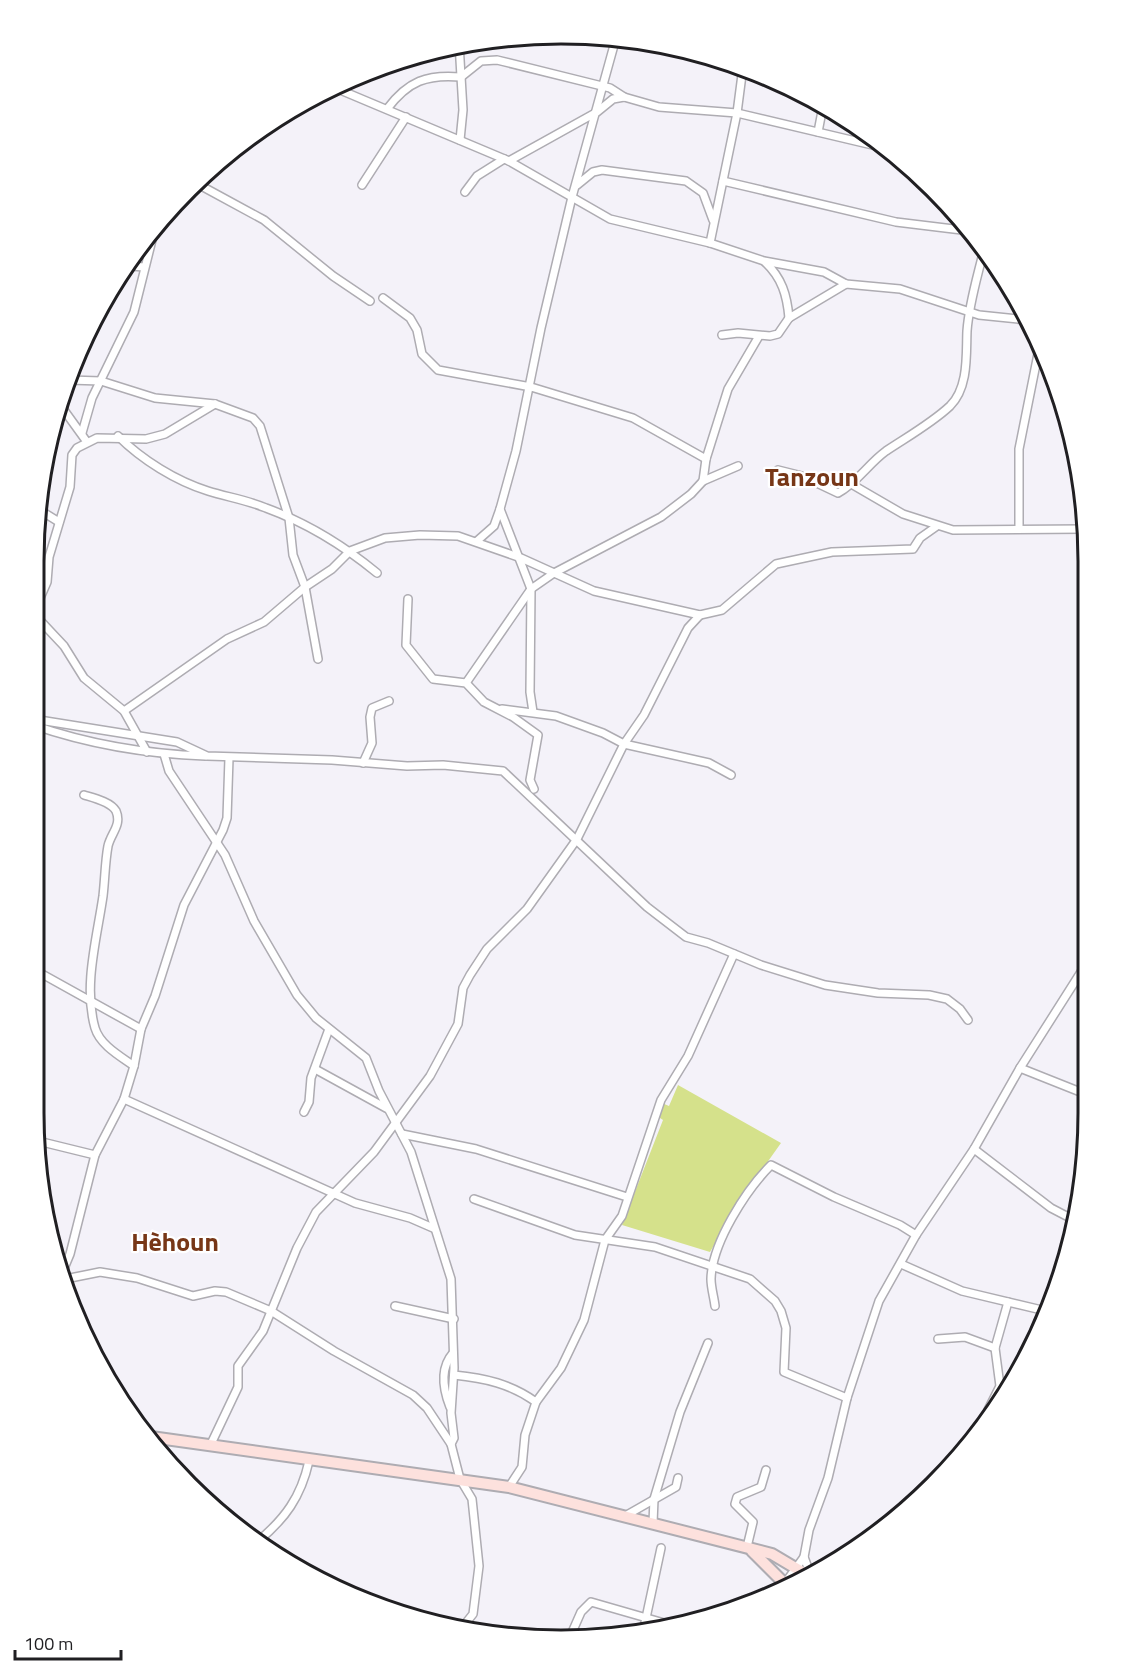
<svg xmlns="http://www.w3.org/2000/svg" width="1121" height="1674" font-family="'Titillium Web',sans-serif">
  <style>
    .green { fill: #d5e18b }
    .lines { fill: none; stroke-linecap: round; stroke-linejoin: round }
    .minor-casing { stroke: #aeacb2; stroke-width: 10 }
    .secondary-casing { stroke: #aeacb2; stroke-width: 14 }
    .minor { stroke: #fff; stroke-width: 7 }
    .secondary { stroke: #fde1dd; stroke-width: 10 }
    .labels { text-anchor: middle; stroke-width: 4.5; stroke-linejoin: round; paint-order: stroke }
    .quarter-label { font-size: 26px; font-weight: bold; fill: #773717; stroke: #fff }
    .rim { fill: none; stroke: #201f22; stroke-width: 3 }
  </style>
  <rect width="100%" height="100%" fill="#f4f2f9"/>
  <path class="green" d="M678,1085L781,1143L737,1205L710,1252L622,1225L663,1120L657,1116L662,1103L669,1106Z"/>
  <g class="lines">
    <g class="minor-casing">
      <g id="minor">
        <path d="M459,43L463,110L460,140"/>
        <path d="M333,87L509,161L610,219L710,243L764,261L824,272L846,284L900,289L979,315L1027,320"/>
        <path d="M387,109C408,81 427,74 461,77L481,61L497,60L610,88L624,97"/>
        <path d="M818,132L823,106"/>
        <path d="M509,161L597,112L613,99L624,97L659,107L737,113L885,148"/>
        <path d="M723,181L896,222L970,231"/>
        <path d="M194,182L264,220L333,276L370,301"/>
        <path d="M362,185L406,117"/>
        <path d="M577,185L593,172L602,170L686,181L703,193L713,220"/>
        <path d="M465,192L477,176L504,159"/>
        <path d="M710,243L737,113L743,67"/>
        <path d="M765,262C782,278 787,295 789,318"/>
        <path d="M131,266L144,267"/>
        <path d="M383,298L410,318L417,330L422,354L438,370L531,387L633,418L706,459"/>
        <path d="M722,335L738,333L770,336L778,334L789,318L846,284"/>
        <path d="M69,380L101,381L155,398L215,404L253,418L260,426L289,518L293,555L305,587L318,659"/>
        <path d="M61,406L87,442"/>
        <path d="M82,433L92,398L134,312L153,236"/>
        <path d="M118,436C142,460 176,481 208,491C227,497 247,500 266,508C307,523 343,545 377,573"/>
        <path d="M778,470L802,476L838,493C857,483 868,464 886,451C907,437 932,423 950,406C969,387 966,354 967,331C969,303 978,275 984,249"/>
        <path d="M703,481L738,466"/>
        <path d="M853,485L903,514L953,530L1085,529"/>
        <path d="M38,509L59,522"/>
        <path d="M1019,529V449L1040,344"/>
        <path d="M477,541L494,526L500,509"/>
        <path d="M408,599L406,645L433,679L466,683L484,702L513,717L538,735L530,780L534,789"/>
        <path d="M33,613L64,646L84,678L124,711L147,752"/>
        <path d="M33,614L47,582L49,557L70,487L72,455L77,448L97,438L146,439L165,434L215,404"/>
        <path d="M466,683L531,589L554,573L661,517L691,494L703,481L706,459L728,389L759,336"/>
        <path d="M502,709L556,716L603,733L624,744L709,763L731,775"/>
        <path d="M124,711L227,639L264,622L305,587L332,569L350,551L385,538L420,535L458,536L521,558L594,591L700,615L722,610L776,564L832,552L913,549L920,538L937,526"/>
        <path d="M533,712L530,692L531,589L500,509L516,451L541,328L572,197L616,38"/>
        <path d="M33,719L177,742L207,756L332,760L407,766L443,765L503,771L647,907L686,937L708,943L761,965L825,985L878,993L929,995L947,999L960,1009L968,1020"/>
        <path d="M33,725C88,744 147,754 205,756"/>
        <path d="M164,754L169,771L225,855L254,921L297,995L316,1018L366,1058L379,1091L411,1152L451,1279L454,1368L451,1413L454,1438L451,1444L460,1479L472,1499L479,1566L473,1614L465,1624"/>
        <path d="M363,763L372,743L370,717L372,708L389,701"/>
        <path d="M84,795C94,798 111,802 116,811C122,825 111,833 108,846C105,862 105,879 103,896C97,938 83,986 95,1028C100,1045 120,1056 134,1066"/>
        <path d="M33,969L141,1029"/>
        <path d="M1020,1068L1088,1095"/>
        <path d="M315,1069L386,1108"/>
        <path d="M124,1099L355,1203L410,1218L433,1228"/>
        <path d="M304,1112L309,1102L311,1078L329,1029"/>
        <path d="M402,1134L476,1149L627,1197"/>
        <path d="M38,1141L95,1155"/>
        <path d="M974,1149L1051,1208L1076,1221"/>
        <path d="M474,1199L575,1235L655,1247L750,1279L775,1301L781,1311L786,1328L784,1372L847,1398"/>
        <path d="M901,1264L962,1291L1046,1311"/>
        <path d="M60,1278L70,1254L95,1155L124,1099L134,1066L141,1029L155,996L184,905L223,830L227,818L229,758"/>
        <path d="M60,1280L100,1272L137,1278L193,1296L215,1291L226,1292L271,1311L334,1351L413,1395L427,1408L451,1444"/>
        <path d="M395,1306L454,1319"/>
        <path d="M715,1306C714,1297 711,1288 711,1279C712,1243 746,1190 771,1165L834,1197L900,1225L916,1235"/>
        <path d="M938,1339L965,1337L995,1348"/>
        <path d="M454,1375C485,1378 511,1384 536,1402"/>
        <path d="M450,1407C443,1389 440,1368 453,1353"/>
        <path d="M988,1410L1000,1386L995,1348L1008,1302"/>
        <path d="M210,1446L238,1387V1366L263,1331L297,1248L316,1212L374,1152L430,1076L458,1024L463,988L470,975L487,949L527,909L577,839L624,744L644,715L688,628L700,615"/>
        <path d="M509,1487L522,1467L525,1435L536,1402L561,1368L584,1320L605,1240L622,1216L661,1100L688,1056L734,954"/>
        <path d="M625,1516L676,1487L678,1478"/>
        <path d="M653,1523L654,1499L680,1412L708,1343"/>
        <path d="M257,1542C285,1519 301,1497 309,1461"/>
        <path d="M747,1547L753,1522L735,1504L737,1497L761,1487L766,1470"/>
        <path d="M811,1576L804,1557L809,1530L828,1478L847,1398L879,1301L916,1235L974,1149L1020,1068L1088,961"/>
        <path d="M788,1584V1579L804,1557"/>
        <path d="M643,1632L661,1548"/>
        <path d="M570,1637L581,1612L591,1602L671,1625"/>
      </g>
    </g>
    <g class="secondary-casing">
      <g id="secondary">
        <path d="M151,1437L509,1487L772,1554L809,1576"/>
        <path d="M752,1551L786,1585"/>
      </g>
    </g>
    <use href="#minor" class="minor"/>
    <use href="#secondary" class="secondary"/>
  </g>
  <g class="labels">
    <g class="quarter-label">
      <text x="812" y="486">Tanzoun</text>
      <text x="175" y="1251">Hèhoun</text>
    </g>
  </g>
  <path d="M0 0H1121V1674H0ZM561 44H561A517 517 0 0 1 1078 561V1113A517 517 0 0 1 561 1630H561A517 517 0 0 1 44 1113V561A517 517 0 0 1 561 44Z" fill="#fff" fill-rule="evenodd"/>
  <path class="rim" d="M561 44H561A517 517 0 0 1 1078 561V1113A517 517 0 0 1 561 1630H561A517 517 0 0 1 44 1113V561A517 517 0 0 1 561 44Z"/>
  <path d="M15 1650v9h106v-9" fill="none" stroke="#201f22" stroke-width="3"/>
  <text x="24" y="1650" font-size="18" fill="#201f22" stroke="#ffffff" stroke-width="4.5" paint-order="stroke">100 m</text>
</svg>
